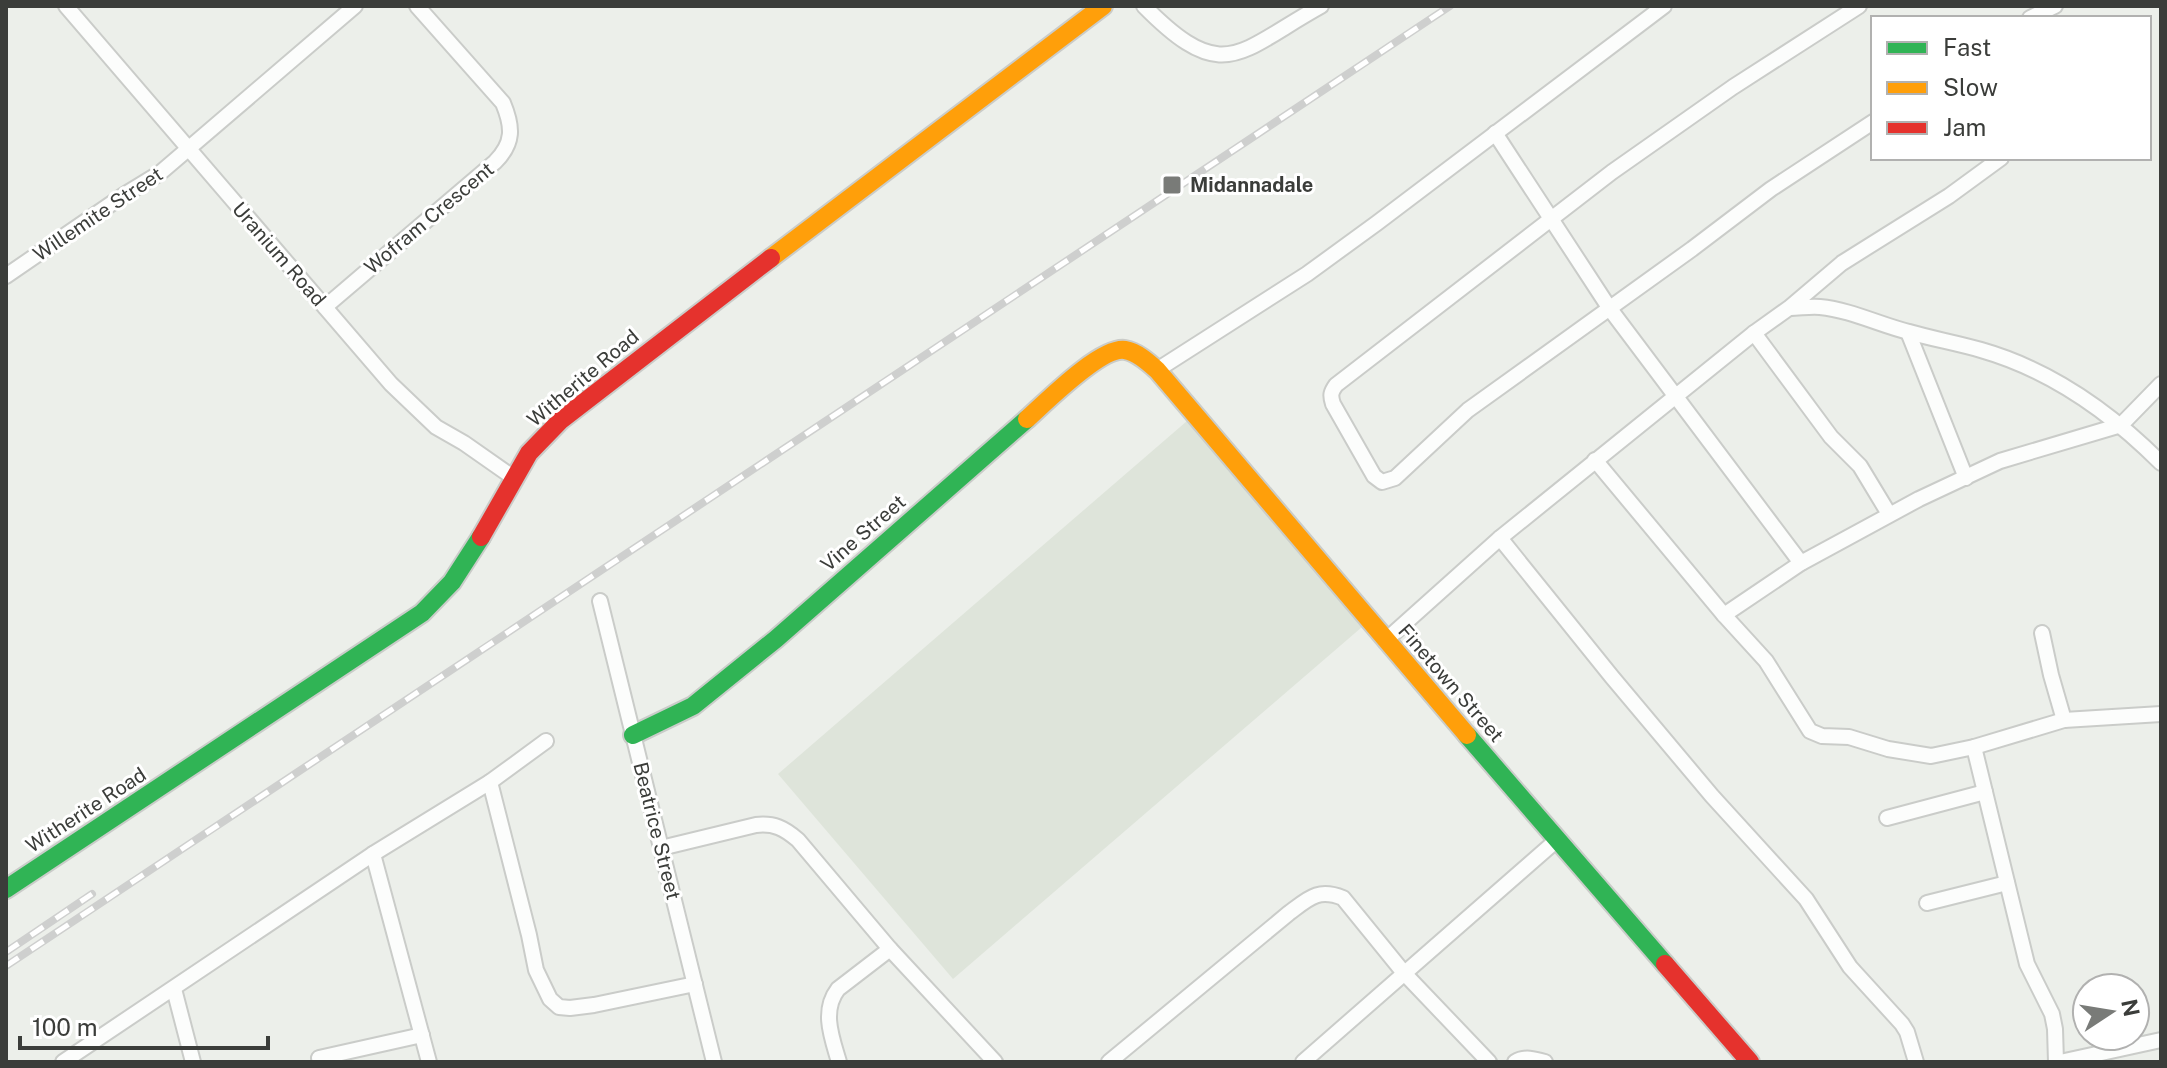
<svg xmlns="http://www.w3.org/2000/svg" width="2167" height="1068" font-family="'Public Sans',sans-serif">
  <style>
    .built { fill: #dee4da }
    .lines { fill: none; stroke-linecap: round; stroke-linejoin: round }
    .street-casing { stroke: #caccc9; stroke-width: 18 }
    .fast-casing { stroke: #caccc9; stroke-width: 22 }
    .slow-casing { stroke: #caccc9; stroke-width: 22 }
    .jam-casing { stroke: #caccc9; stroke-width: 22 }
    .street { stroke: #fcfdfc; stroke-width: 14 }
    .fast { stroke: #30b455; stroke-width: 18 }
    .slow { stroke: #ff9f0a; stroke-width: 18 }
    .jam { stroke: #e5322d; stroke-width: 18 }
    .rail-casing { stroke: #cecfce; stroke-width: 8 }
    .rail { stroke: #fff; stroke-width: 5; stroke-dasharray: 15; stroke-linecap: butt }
    .poi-dot { fill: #797b78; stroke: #fff; stroke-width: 3 }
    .labels { text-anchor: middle; stroke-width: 6; stroke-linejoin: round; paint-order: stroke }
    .poi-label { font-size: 20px; font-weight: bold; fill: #3b3d3a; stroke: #fff; text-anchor: start }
    .street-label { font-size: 20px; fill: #3b3d3a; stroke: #fff }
  </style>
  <rect width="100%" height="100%" fill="#ecefea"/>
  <path class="built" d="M1187,421L1362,627L953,979L778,774Z"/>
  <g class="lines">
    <g class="street-casing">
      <g id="street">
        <path d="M66,6L391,384L436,427L464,443L514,478"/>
        <path d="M1144,6C1224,87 1238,52 1321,6"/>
        <path d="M1859,6L1733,87L1612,172L1336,385C1331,392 1330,395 1333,404L1374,476L1382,482L1395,478L1468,410L1692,249L1771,189L1873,122"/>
        <path d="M2030,18L2055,6"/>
        <path d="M1495,133L1610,309L1801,563"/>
        <path d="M6,276L124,195L160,173L355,6"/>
        <path d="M325,307L495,162C514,143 513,127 503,103L417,6"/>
        <path d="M1790,308C1800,308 1810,306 1820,307C1851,310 1880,325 1909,332C1933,339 1957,343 1981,350C2051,370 2110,412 2161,463"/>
        <path d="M1908,332L1966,478"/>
        <path d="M1754,333L1831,437L1860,466L1889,514"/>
        <path d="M1157,370L1307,274L1377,223L1664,6"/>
        <path d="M1595,460L1724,615L1766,661L1810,731L1822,736L1849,737L1888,749L1931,756L1974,747L2064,720L2161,714"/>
        <path d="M1500,538L1612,677L1712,796L1806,899L1850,967L1902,1024L1907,1032L1916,1062"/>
        <path d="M600,601L714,1062"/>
        <path d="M1724,615L1801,563L1919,499L2000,461L2121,425L2161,384"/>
        <path d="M2042,633L2051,675L2064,720"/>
        <path d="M1385,641L1500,538L1754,333L1789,308L1842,263L1949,196L2001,158"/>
        <path d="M1974,747L2027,964L2052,1014L2055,1029L2056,1062"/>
        <path d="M490,782L546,741"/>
        <path d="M1887,818L1985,792"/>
        <path d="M661,848L756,825C774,823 784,828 798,840L890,949L995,1062"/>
        <path d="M373,854L429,1062"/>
        <path d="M1927,903L2007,883"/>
        <path d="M174,989L193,1062"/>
        <path d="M319,1058L422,1035"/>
        <path d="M63,1062L373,854L490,782L529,935L536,970L550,999L559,1007L570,1008L594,1005L695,984"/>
        <path d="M839,1062C832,1038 821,1011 838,989L890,949"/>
        <path d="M1109,1062L1289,913C1309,898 1318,888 1343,898L1404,973L1489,1062"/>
        <path d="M1303,1062L1558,839"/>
        <path d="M1515,1062C1524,1056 1535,1059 1545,1062"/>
        <path d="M2060,1062L2161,1040"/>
      </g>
    </g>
    <g class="fast-casing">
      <g id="fast">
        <path d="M633,735L693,706L776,639L1027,419"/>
        <path d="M1467,735L1665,964"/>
        <path d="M6,889L422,613L452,582L481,537"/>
      </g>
    </g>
    <g class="slow-casing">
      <g id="slow">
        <path d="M771,258L1103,6"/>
        <path d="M1027,419C1045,403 1101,346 1125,350C1137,352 1148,362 1157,370L1467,735"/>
      </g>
    </g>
    <g class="jam-casing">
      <g id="jam">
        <path d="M481,537L529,453L561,420L771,258"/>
        <path d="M1665,964L1750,1062"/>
      </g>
    </g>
    <use href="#street" class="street"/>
    <use href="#fast" class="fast"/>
    <use href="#slow" class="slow"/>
    <use href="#jam" class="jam"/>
    <g class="rail-casing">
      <g id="rail">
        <path d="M6,952L92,894"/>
        <path d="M6,966L1450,6"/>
      </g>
    </g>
    <use href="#rail" class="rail"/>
  </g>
  <rect class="poi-dot" x="1162" y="175" width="20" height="20" rx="4"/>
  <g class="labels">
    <g class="poi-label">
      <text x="1190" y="192">Midannadale</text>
    </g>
    <g class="street-label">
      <text transform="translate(98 214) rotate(-34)" y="7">Willemite Street</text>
      <text transform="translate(429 218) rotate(-40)" y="7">Wofram Crescent</text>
      <text transform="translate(279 254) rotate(49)" y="7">Uranium Road</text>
      <text transform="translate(583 378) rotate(-40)" y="7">Witherite Road</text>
      <text transform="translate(863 533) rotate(-41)" y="7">Vine Street</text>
      <text transform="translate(1451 683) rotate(49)" y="7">Finetown Street</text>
      <text transform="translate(86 810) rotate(-33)" y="7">Witherite Road</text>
      <text transform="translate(657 831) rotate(76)" y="7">Beatrice Street</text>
    </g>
  </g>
  <rect width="2167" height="1068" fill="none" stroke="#3b3d3a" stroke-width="16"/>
  <rect x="1871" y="16" width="280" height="144" fill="#ffffff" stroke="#b1b1b0" stroke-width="2"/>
  <rect x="1887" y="42" width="40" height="12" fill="#30b455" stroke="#b1b1b0" stroke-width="2"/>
  <text x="1943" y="56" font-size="24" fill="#3b3d3a">Fast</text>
  <rect x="1887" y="82" width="40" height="12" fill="#ff9f0a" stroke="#b1b1b0" stroke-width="2"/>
  <text x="1943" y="96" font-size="24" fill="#3b3d3a">Slow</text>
  <rect x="1887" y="122" width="40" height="12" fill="#e5322d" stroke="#b1b1b0" stroke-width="2"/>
  <text x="1943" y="136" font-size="24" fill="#3b3d3a">Jam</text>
  <g transform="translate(2111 1012) rotate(78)"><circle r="38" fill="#ffffff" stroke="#b1b1b0" stroke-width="2"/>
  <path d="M0-6L14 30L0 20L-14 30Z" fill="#797b78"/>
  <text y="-12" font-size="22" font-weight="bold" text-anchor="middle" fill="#3b3d3a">N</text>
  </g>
  <path d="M20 1036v12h248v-12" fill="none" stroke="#3b3d3a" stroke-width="4"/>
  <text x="32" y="1036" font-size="24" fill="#3b3d3a" stroke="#ffffff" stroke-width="6" paint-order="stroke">100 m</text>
</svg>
